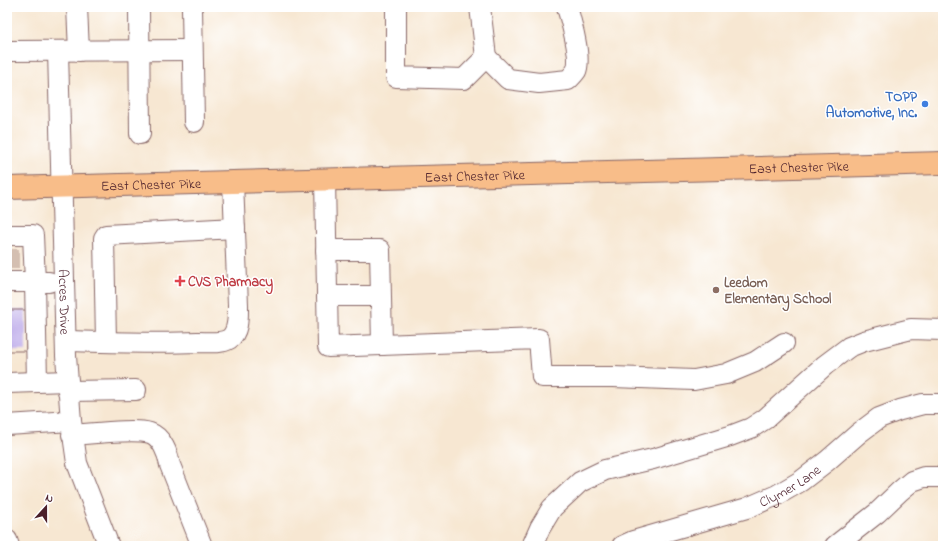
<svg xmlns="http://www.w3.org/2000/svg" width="950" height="553" font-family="'Indie Flower',sans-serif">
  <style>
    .building { fill: #b8a4e8 }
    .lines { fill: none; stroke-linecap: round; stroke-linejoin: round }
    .minor-tunnel { stroke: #d4bfb1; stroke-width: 20; stroke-dasharray: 20 10; stroke-linecap: butt }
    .minor-casing { stroke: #876565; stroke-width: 22 }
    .major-casing { stroke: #876565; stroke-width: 24 }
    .minor { stroke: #fff; stroke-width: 20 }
    .major { stroke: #f8bd89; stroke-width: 22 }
    .shop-dot { fill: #3f7fe0; stroke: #fff; stroke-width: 1.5 }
    .health-dot { fill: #e0444e; stroke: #fff; stroke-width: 1.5 }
    .education-dot { fill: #8d6e63; stroke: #fff; stroke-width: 1.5 }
    .labels { text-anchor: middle; stroke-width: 3; stroke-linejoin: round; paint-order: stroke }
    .shop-label { font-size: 14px; font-weight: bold; fill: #366cbe; stroke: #fff; text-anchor: end }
    .street-label { font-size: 14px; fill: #4a1f2b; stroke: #fff }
    .health-label { font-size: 14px; font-weight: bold; fill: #be3a42; stroke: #fff; text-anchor: start }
    .education-label { font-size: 14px; font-weight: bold; fill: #785e54; stroke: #fff; text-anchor: start }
  </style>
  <rect width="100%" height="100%" fill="#fff"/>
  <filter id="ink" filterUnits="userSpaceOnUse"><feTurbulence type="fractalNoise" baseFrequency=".025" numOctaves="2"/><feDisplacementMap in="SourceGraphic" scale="8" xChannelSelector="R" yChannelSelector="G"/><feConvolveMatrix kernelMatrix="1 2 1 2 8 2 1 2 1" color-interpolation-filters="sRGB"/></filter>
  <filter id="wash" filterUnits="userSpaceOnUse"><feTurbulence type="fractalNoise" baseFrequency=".012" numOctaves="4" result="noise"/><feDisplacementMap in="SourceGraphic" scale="16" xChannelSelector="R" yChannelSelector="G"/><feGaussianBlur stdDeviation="0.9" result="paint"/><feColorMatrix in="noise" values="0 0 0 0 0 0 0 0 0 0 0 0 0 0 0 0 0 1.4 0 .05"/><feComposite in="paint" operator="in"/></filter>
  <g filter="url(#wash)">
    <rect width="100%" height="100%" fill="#f7e7d2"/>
    <g id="blocks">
      <rect class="building" x="7" y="310" width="19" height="41"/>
    </g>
  </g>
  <g filter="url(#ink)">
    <use href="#blocks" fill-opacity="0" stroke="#876565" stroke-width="1"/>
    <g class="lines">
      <path class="minor-tunnel" d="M9,269V247"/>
      <g class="minor-casing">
        <g id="minor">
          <path d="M77,7L79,51"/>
          <path d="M139,7L140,134"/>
          <path d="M192,7L194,122"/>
          <path d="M396,7V77L464,79L486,57"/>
          <path d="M480,7L486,57"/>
          <path d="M7,51L192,50"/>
          <path id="s1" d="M58,51L66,356L71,421L77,463L109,546"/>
          <path d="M486,57L508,79L539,83L568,80C570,78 574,74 576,71C582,59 571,21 567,7"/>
          <path d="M325,179L328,347L539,339L542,377H613L694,380L726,374L755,362L784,343"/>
          <path d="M7,235H33L35,282L37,382"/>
          <path d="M326,250H380L382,345"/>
          <path d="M7,282H49"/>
          <path d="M327,296H380"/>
          <path d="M66,341C110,342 154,344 198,342C207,342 221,344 229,339C239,332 238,316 238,305L233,182"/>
          <path d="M106,341L104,238L106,235L235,228"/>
          <path d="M7,383L68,381"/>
          <path d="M68,391L136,390"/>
          <path d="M7,425L71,421"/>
          <path d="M72,435C91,434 134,428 150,433C162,437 168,454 170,465L202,546"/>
          <path d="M7,540L9,546"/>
          <path d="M532,546L540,528L552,508L580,482L605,470L653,459L730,436L751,428L765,419L825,365L849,347L864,341L911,329L943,330"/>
          <path id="s2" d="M622,546L633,541L747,508L777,495L801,481L827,461L859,433L879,418L900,410L923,404H943"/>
          <path d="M835,546L877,513L900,491L912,481L924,477H943"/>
        </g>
      </g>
      <g class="major-casing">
        <g id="major">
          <path id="s3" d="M7,188L943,163"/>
        </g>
      </g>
      <use href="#minor" class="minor"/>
      <use href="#major" class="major"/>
    </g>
  </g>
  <circle class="shop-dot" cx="925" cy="104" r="4"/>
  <path class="health-dot" d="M178 275h4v4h4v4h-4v4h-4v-4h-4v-4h4z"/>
  <circle class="education-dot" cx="716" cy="290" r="4"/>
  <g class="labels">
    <g class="shop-label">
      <text x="917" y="101">TOPP<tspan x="917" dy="16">Automotive, Inc.</tspan></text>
    </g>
    <g class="street-label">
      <text dy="5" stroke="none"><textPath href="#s3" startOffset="792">East Chester Pike</textPath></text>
      <text dy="5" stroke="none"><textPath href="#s3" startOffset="468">East Chester Pike</textPath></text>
      <text dy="5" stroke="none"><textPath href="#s3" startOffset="144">East Chester Pike</textPath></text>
      <text dy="5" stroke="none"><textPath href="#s1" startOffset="251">Acres Drive</textPath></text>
      <text dy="5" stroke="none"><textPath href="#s2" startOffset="179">Clymer Lane</textPath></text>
    </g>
    <g class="health-label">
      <text x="188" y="286">CVS Pharmacy</text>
    </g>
    <g class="education-label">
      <text x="724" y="287">Leedom<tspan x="724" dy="16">Elementary School</tspan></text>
    </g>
  </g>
  <rect width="950" height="553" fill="none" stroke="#fff" stroke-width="24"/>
  <g transform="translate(46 507) rotate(21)" stroke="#ffffff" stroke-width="3" paint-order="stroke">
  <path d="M0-3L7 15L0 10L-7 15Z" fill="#4a1f2b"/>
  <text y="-6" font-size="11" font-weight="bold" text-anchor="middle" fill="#4a1f2b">N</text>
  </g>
</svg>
